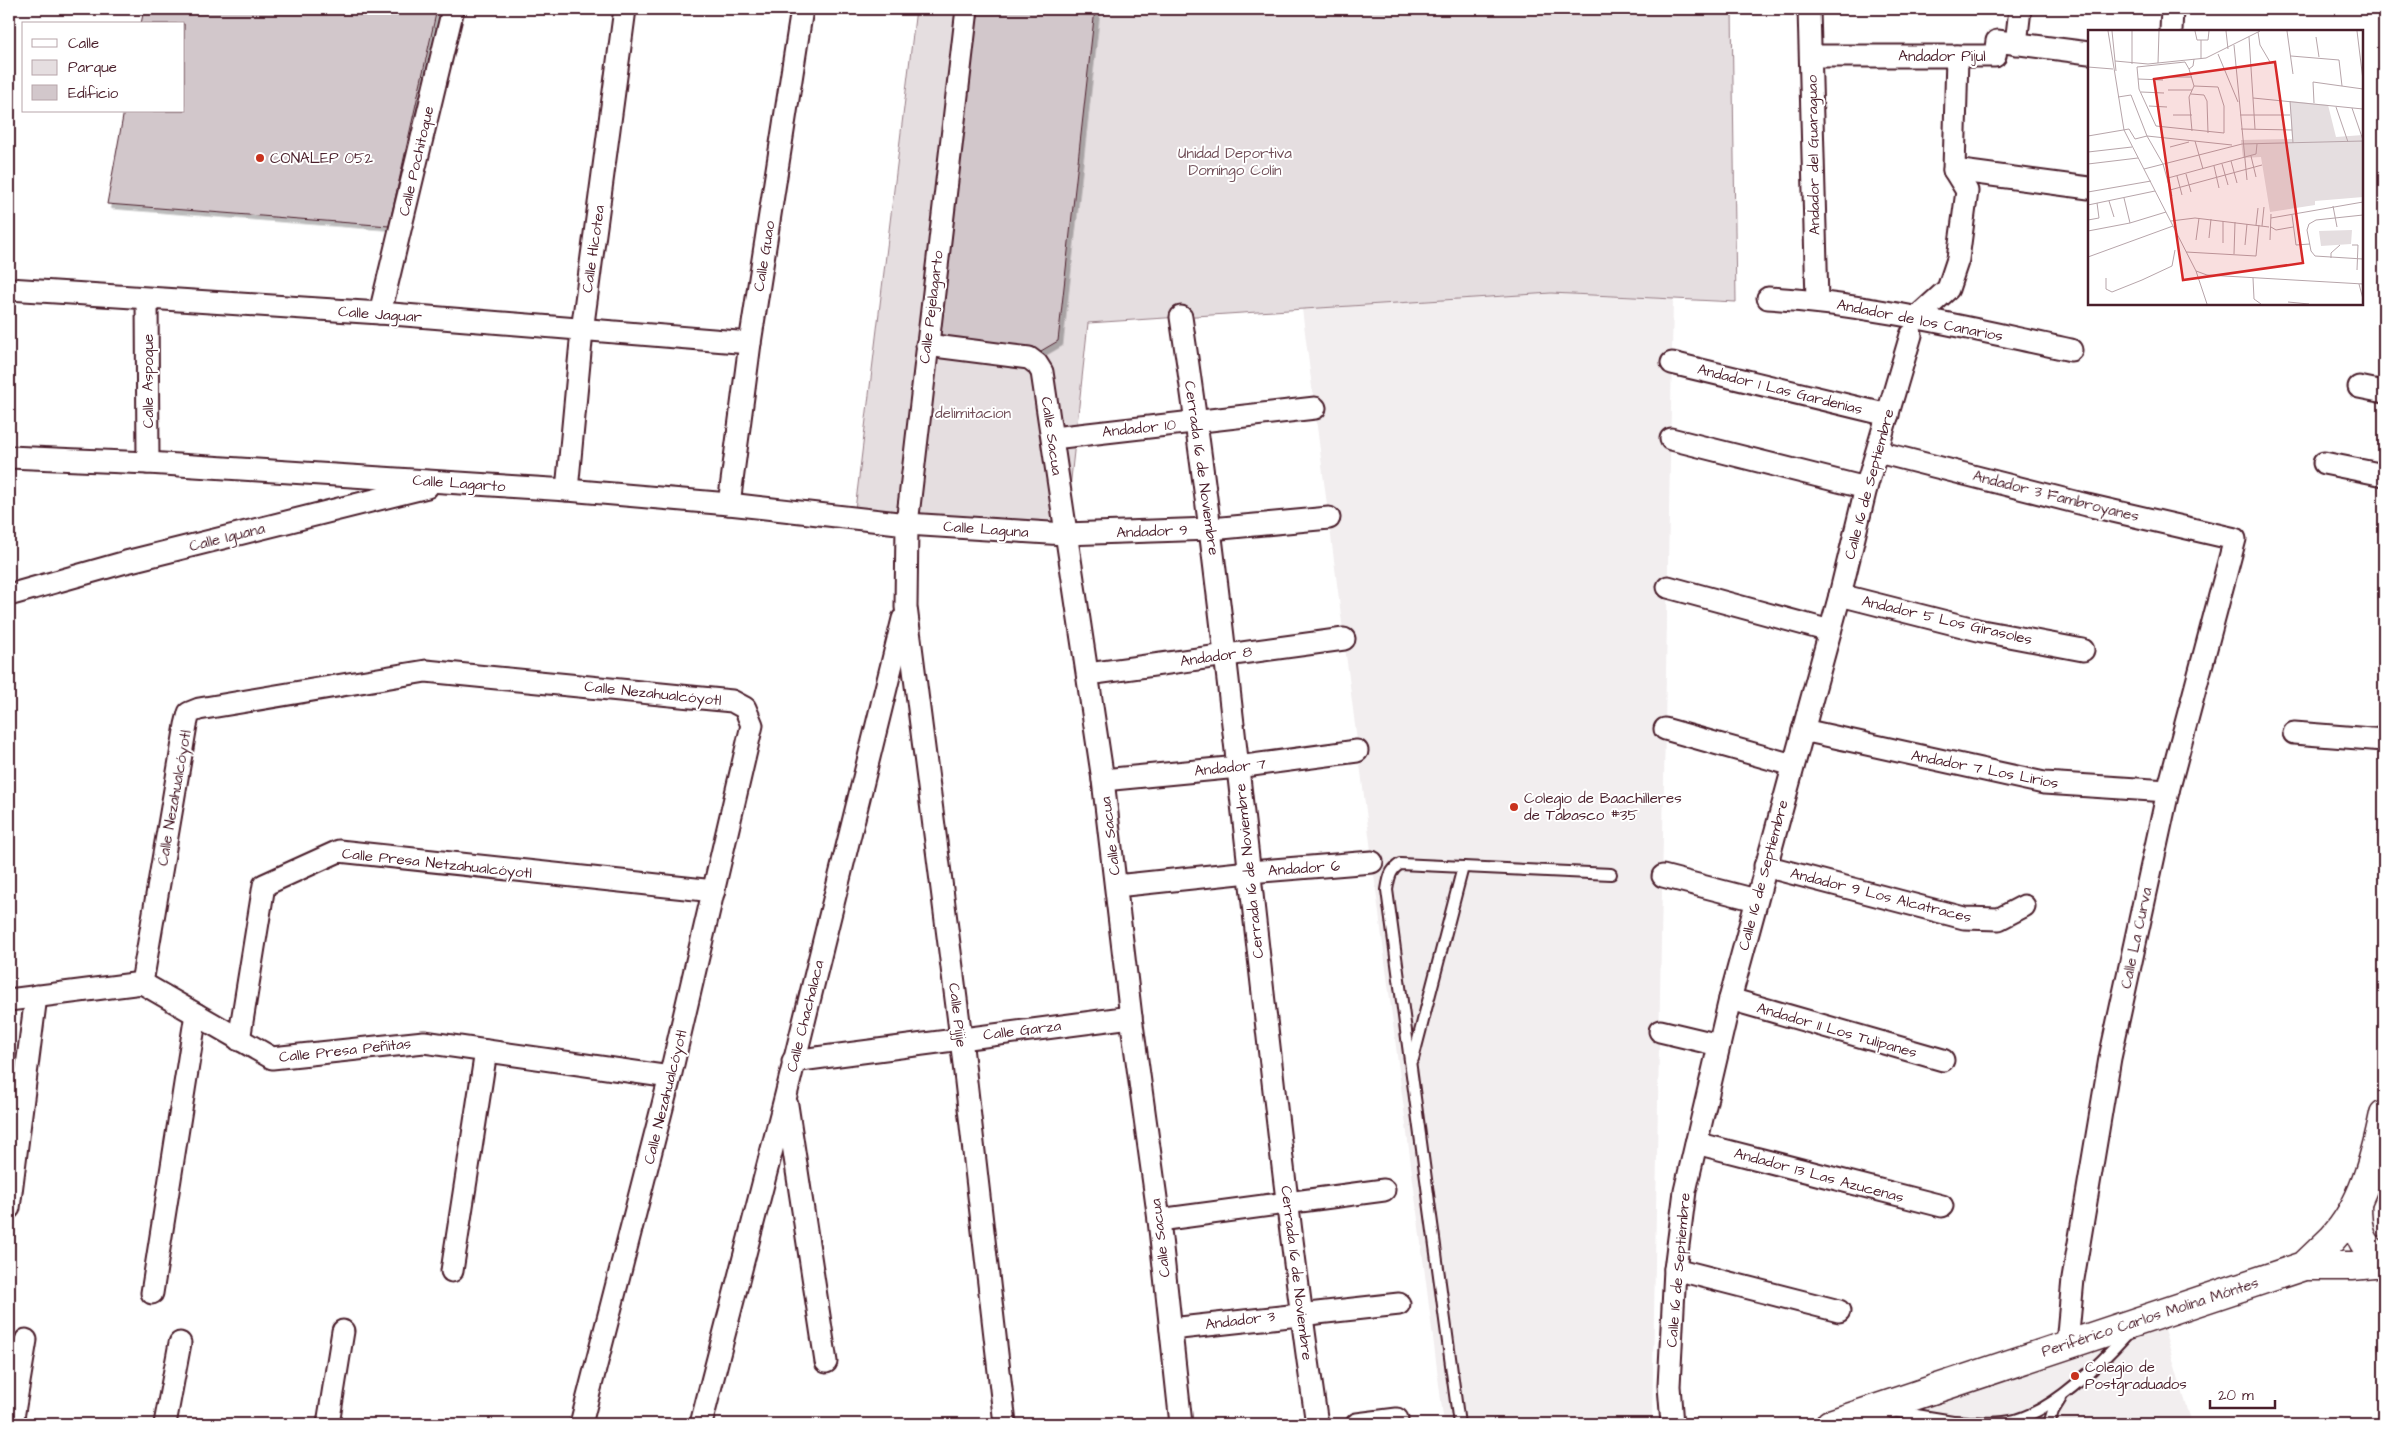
<svg xmlns="http://www.w3.org/2000/svg" width="2393" height="1433" font-family="'Architects Daughter',sans-serif">
  <style>
    .built { fill: #f2eeef }
    .green { fill: #e5dee0; stroke: #987e86 }
    .building { fill: #d2c7cb; stroke: #4a1f2b; filter: url(#shadow) }
    .lines { fill: none; stroke-linecap: round; stroke-linejoin: round }
    .lane-casing { stroke: #4a1f2b; stroke-width: 14 }
    .street-casing { stroke: #4a1f2b; stroke-width: 25 }
    .secondary-casing { stroke: #4a1f2b; stroke-width: 31 }
    .primary-casing { stroke: #4a1f2b; stroke-width: 31 }
    .lane { stroke: #fff; stroke-width: 10 }
    .street { stroke: #fff; stroke-width: 21 }
    .secondary { stroke: #fff; stroke-width: 28 }
    .primary { stroke: #fff; stroke-width: 28 }
    .poi-dot { fill: #c8321e; stroke: #fff; stroke-width: 2 }
    .labels { text-anchor: middle; stroke-width: 4; stroke-linejoin: round; paint-order: stroke }
    .street-label { font-size: 15px; fill: #4a1f2b; stroke: #fff }
    .park-label { font-size: 15px; fill: #714f58; stroke: #fff }
    .poi-label { font-size: 15px; fill: #4a1f2b; stroke: #fff; text-anchor: start }
    .inset-road { fill: none; stroke: #b7a5aa; stroke-width: 1 }
    .view { fill: #d62828; fill-opacity: 0.15; stroke: #d62828; stroke-width: 2.5 }
    .inset-edge { fill: none; stroke: #4a1f2b; stroke-width: 2.5 }
  </style>
  <defs>
    <filter id="shadow"><feDropShadow dx="4.5" dy="4.5" stdDeviation="0" flood-color="#0004"/></filter>
  </defs>
  <rect width="100%" height="100%" fill="#fff"/>
  <filter id="ink" filterUnits="userSpaceOnUse"><feTurbulence type="fractalNoise" baseFrequency=".02" numOctaves="2"/><feDisplacementMap in="SourceGraphic" scale="10" xChannelSelector="R" yChannelSelector="G"/><feConvolveMatrix kernelMatrix="1 2 1 2 8 2 1 2 1" color-interpolation-filters="sRGB"/></filter>
  <g filter="url(#ink)">
    <g class="built">
      <path d="M1551,293L1673,299L1652,1424H1444L1302,309Z"/>
      <path d="M2159,1312L2192,1424H1830Z"/>
    </g>
    <path class="green" d="M916,9H1732L1736,302L1551,293L1088,323L1065,534L854,518Z"/>
    <g class="building">
      <path d="M144,9H437L389,226L107,204L124,111H184V24H141Z"/>
      <path d="M967,9H1095L1058,341L1029,358L927,345Z"/>
    </g>
    <g class="lines">
      <g class="lane-casing">
        <g id="lane">
          <path d="M1413,1059L1463,867"/>
          <path d="M1892,1411L1959,1422"/>
          <path d="M1954,1421C1974,1422 1996,1425 2015,1420C2056,1409 2101,1363 2129,1332"/>
          <path d="M1459,1424L1387,890C1389,878 1390,870 1400,864L1611,874"/>
          <path d="M2049,1424L2053,1411L2061,1398"/>
        </g>
      </g>
      <g class="street-casing">
        <g id="street">
          <path d="M967,9L907,524L906,607L961,1038L1005,1424"/>
          <path d="M1809,9L1817,301"/>
          <path d="M2171,31L2172,9"/>
          <path d="M2016,44L2020,9"/>
          <path d="M1811,56H1995L1997,41L2089,53"/>
          <path d="M1954,170L2089,188"/>
          <path d="M9,289L380,313L750,343"/>
          <path d="M1768,298C1871,304 1971,329 2071,350"/>
          <path d="M147,299L148,463"/>
          <path d="M380,313L453,9"/>
          <path d="M1181,317C1236,685 1263,1056 1317,1424"/>
          <path d="M1916,318L1948,289L1958,259L1967,191L1954,170L1957,56"/>
          <path d="M927,345L1029,358L1037,364L1042,372L1103,780L1131,1017L1159,1220L1181,1424"/>
          <path d="M1672,363L1888,415"/>
          <path d="M2359,387L2384,392"/>
          <path d="M1053,438L1315,408"/>
          <path d="M1671,439L1866,488"/>
          <path d="M1878,452L2087,505L2235,539L2168,791L2110,1058L2073,1279L2067,1344"/>
          <path d="M9,457L148,463L567,490L729,504L907,524L1065,534L1211,529L1329,518"/>
          <path d="M2324,463L2384,475"/>
          <path d="M567,490L582,331L625,9"/>
          <path d="M729,504L750,343L802,9"/>
          <path d="M1668,587L1830,631"/>
          <path d="M9,595L126,562L427,487"/>
          <path d="M1840,595L1982,631L2083,650"/>
          <path d="M1088,674L1344,639"/>
          <path d="M1665,729L1793,765"/>
          <path d="M1803,730L2044,783L2168,791"/>
          <path d="M2294,733L2384,740"/>
          <path d="M1103,780L1238,767L1357,751"/>
          <path d="M1765,866L1964,918L1999,919L2024,906"/>
          <path d="M1663,876L1756,900"/>
          <path d="M1116,886L1249,872L1372,862"/>
          <path d="M142,983L186,725L189,713L199,709L426,671L732,701L745,708L752,725L670,1077L581,1424"/>
          <path d="M1730,999L1943,1060"/>
          <path d="M9,1000L142,983L272,1058L424,1042L670,1077"/>
          <path d="M1660,1031L1719,1045"/>
          <path d="M239,1040L264,885L339,851L714,891"/>
          <path d="M793,1061L1131,1017"/>
          <path d="M787,1105L826,1362"/>
          <path d="M1696,1143L1942,1206"/>
          <path d="M9,1208L36,996"/>
          <path d="M1159,1220L1384,1190"/>
          <path d="M1675,1269L1839,1311"/>
          <path d="M452,1271L486,1051"/>
          <path d="M152,1293L196,1014"/>
          <path d="M1171,1329L1399,1304"/>
          <path d="M12,1424L26,1340"/>
          <path d="M165,1424L180,1343"/>
          <path d="M328,1424L343,1331"/>
          <path d="M701,1424L786,1095L903,619"/>
          <path d="M1357,1424L1397,1419"/>
          <path d="M1672,1424L1669,1386L1675,1269L1685,1191L1730,999L1840,595L1866,488L1911,335"/>
        </g>
      </g>
      <g class="secondary-casing">
        <g id="secondary">
          <path d="M2357,1204C2357,1227 2358,1249 2384,1257"/>
          <path d="M2304,1266H2352L2384,1263"/>
        </g>
      </g>
      <g class="primary-casing">
        <path id="primary" d="M1830,1424L2304,1266C2313,1257 2323,1248 2332,1239C2363,1206 2375,1157 2384,1114"/>
      </g>
      <use href="#lane" class="lane"/>
      <use href="#street" class="street"/>
      <use href="#secondary" class="secondary"/>
      <use href="#primary" class="primary"/>
    </g>
  </g>
  <g class="poi-dot">
    <circle cx="260" cy="158" r="5"/>
    <circle cx="1514" cy="807" r="5"/>
    <circle cx="2075" cy="1376" r="5"/>
  </g>
  <g class="labels">
    <g class="street-label">
      <text x="1942" y="61">Andador Pijul</text>
      <text transform="translate(1813 155) rotate(-91)" y="5">Andador del Guaraguao</text>
      <text transform="translate(416 161) rotate(-77)" y="5">Calle Pochitoque</text>
      <text transform="translate(593 249) rotate(-82)" y="5">Calle Hicotea</text>
      <text transform="translate(764 256) rotate(-81)" y="5">Calle Guao</text>
      <text transform="translate(931 307) rotate(-83)" y="5">Calle Pejelagarto</text>
      <text transform="translate(380 314) rotate(4)" y="5">Calle Jaguar</text>
      <text transform="translate(1920 320) rotate(11)" y="5">Andador de los Canarios</text>
      <text transform="translate(148 381) rotate(-90)" y="5">Calle Aspoque</text>
      <text transform="translate(1780 389) rotate(14)" y="5">Andador 1 Las Gardenias</text>
      <text transform="translate(1139 428) rotate(-6)" y="5">Andador 10</text>
      <text transform="translate(1052 436) rotate(82)" y="5">Calle Sacua</text>
      <text transform="translate(1202 468) rotate(82)" y="5">Cerrada 16 de Noviembre</text>
      <text transform="translate(459 483) rotate(4)" y="5">Calle Lagarto</text>
      <text transform="translate(1869 484) rotate(-75)" y="5">Calle 16 de Septiembre</text>
      <text transform="translate(2056 496) rotate(14)" y="5">Andador 3 Fambroyanes</text>
      <text transform="translate(986 529) rotate(4)" y="5">Calle Laguna</text>
      <text transform="translate(1152 531) rotate(-2)" y="5">Andador 9</text>
      <text transform="translate(227 537) rotate(-14)" y="5">Calle Iguana</text>
      <text transform="translate(1947 620) rotate(13)" y="5">Andador 5 Los Girasoles</text>
      <text transform="translate(1216 656) rotate(-8)" y="5">Andador 8</text>
      <text transform="translate(653 693) rotate(6)" y="5">Calle Nezahualcóyotl</text>
      <text transform="translate(1230 767) rotate(-6)" y="5">Andador 7</text>
      <text transform="translate(1985 769) rotate(11)" y="5">Andador 7 Los Lirios</text>
      <text transform="translate(174 798) rotate(-80)" y="5">Calle Nezahualcóyotl</text>
      <text transform="translate(1110 836) rotate(-97)" y="5">Calle Sacua</text>
      <text transform="translate(437 863) rotate(6)" y="5">Calle Presa Netzahualcóyotl</text>
      <text transform="translate(1304 868) rotate(-4)" y="5">Andador 6</text>
      <text transform="translate(1249 871) rotate(-96)" y="5">Cerrada 16 de Noviembre</text>
      <text transform="translate(1763 875) rotate(-75)" y="5">Calle 16 de Septiembre</text>
      <text transform="translate(1881 895) rotate(14)" y="5">Andador 9 Los Alcatraces</text>
      <text transform="translate(2136 938) rotate(-78)" y="5">Calle La Curva</text>
      <text transform="translate(958 1015) rotate(83)" y="5">Calle Pijije</text>
      <text transform="translate(805 1016) rotate(-76)" y="5">Calle Chachalaca</text>
      <text transform="translate(1022 1030) rotate(-7)" y="5">Calle Garza</text>
      <text transform="translate(1837 1030) rotate(16)" y="5">Andador 11 Los Tulipanes</text>
      <text transform="translate(345 1050) rotate(-6)" y="5">Calle Presa Peñitas</text>
      <text transform="translate(665 1097) rotate(-76)" y="5">Calle Nezahualcóyotl</text>
      <text transform="translate(1819 1175) rotate(15)" y="5">Andador 13 Las Azucenas</text>
      <text transform="translate(1160 1238) rotate(-97)" y="5">Calle Sacua</text>
      <text transform="translate(1678 1270) rotate(-85)" y="5">Calle 16 de Septiembre</text>
      <text transform="translate(1297 1273) rotate(83)" y="5">Cerrada 16 de Noviembre</text>
      <text transform="translate(2150 1317) rotate(-18)" y="5">Periférico Carlos Molina Móntes</text>
      <text transform="translate(1240 1320) rotate(-7)" y="5">Andador 3</text>
    </g>
    <g class="park-label">
      <text x="1235" y="158">Unidad Deportiva<tspan x="1235" dy="17">Domíngo Colín</tspan></text>
      <text x="973" y="418">delimitacion</text>
    </g>
    <g class="poi-label">
      <text x="270" y="163">CONALEP 052</text>
      <text x="1524" y="803">Colegio de Baachilleres<tspan x="1524" dy="17">de Tabasco #35</tspan></text>
      <text x="2085" y="1372">Colegio de<tspan x="2085" dy="17">Postgraduados</tspan></text>
    </g>
  </g>
  <g transform="translate(2088 30)">
    <rect width="275" height="275" fill="#fff"/>
    <path d="M202,71L240,75L248,107L275,105V167L227,171V175L182,182L173,127L155,128L153,110L204,109ZM264,200L263,214L233,216L231,201Z" fill="#e5dee0"/>
    <path class="inset-road" d="M20,1L36,100L108,241L119,245L275,254M24,1L28,41M107,1L109,10H120L121,1M138,1L140,19M199,1L205,44M269,1L275,50M170,2L172,15L182,32M161,7L167,99M228,7L231,27M146,15L159,150M130,24L150,72M203,26L251,30L254,56M113,29V10M27,31L60,34L118,28L172,1M70,33L71,1M44,34V1M0,37L25,39M101,39L97,32L49,37L51,59L68,96L136,103V76L130,57L106,56M80,47H104M50,49L75,50M80,60H104M53,62L76,63M103,64L116,65L119,71L120,103M30,67L43,65L59,106L75,134L84,166M165,68L275,79M202,71L205,113M226,73L225,52L275,59M61,76L79,77M248,77L260,112M264,78L275,110M85,85H104M152,85H202M153,99L204,100M104,101L101,67L106,56L101,39L105,36L106,29M0,106L41,99L47,109L59,106L144,115M107,111L115,139M82,117L101,112M0,122L44,117M163,126L168,147M143,131L149,153M0,134L50,128M134,134L140,155M126,136L131,158M56,139L154,114L275,111M98,144L103,162M89,146L94,165M80,148L168,124L169,114M82,160L174,135M0,162L63,151M36,168L42,193M21,171L26,187M0,175L67,161M245,176L249,197M204,185L208,215L222,214M275,185L228,190L221,194L219,200L223,221L227,226L275,229M183,188L275,172M0,190L11,188L9,173M83,191L107,188L181,197M168,195L170,178M174,196L176,177M183,197L188,200L205,197M0,201L42,193L78,182M121,208L123,189M108,210L111,188M182,210L183,184M135,213V191M157,215L159,194M264,215H270L269,240M98,222L168,226L171,195M146,224L147,192M0,227L85,196M243,228V223L252,215M108,241L119,274M18,248V259L24,262L54,250L84,236L87,220M165,248L166,269L173,274M271,254L275,269M200,272L221,274"/>
    <path class="view" d="M187,32L215,233L95,250L66,49Z"/>
    <rect width="275" height="275" class="inset-edge"/>
  </g>
  <rect width="2393" height="1433" fill="none" stroke="#fff" stroke-width="30"/>
  <rect x="15" y="15" width="2363" height="1403" fill="none" stroke="#4a1f2b" stroke-width="2" filter="url(#ink)"/>
  <rect x="22" y="22" width="162" height="90" fill="#ffffff" stroke="#b7a5aa"/>
  <rect x="32" y="39" width="25" height="8" fill="#ffffff" stroke="#b7a5aa"/>
  <text x="68" y="48" font-size="15" fill="#4a1f2b">Calle</text>
  <rect x="32" y="60" width="25" height="15" fill="#e5dee0" stroke="#b7a5aa"/>
  <text x="68" y="72" font-size="15" fill="#4a1f2b">Parque</text>
  <rect x="32" y="85" width="25" height="15" fill="#d2c7cb" stroke="#b7a5aa"/>
  <text x="68" y="98" font-size="15" fill="#4a1f2b">Edificio</text>
  <path d="M2210 1400v8h65v-8" fill="none" stroke="#4a1f2b" stroke-width="2.5"/>
  <text x="2218" y="1400" font-size="15" fill="#4a1f2b" stroke="#ffffff" stroke-width="4" paint-order="stroke">20 m</text>
</svg>
